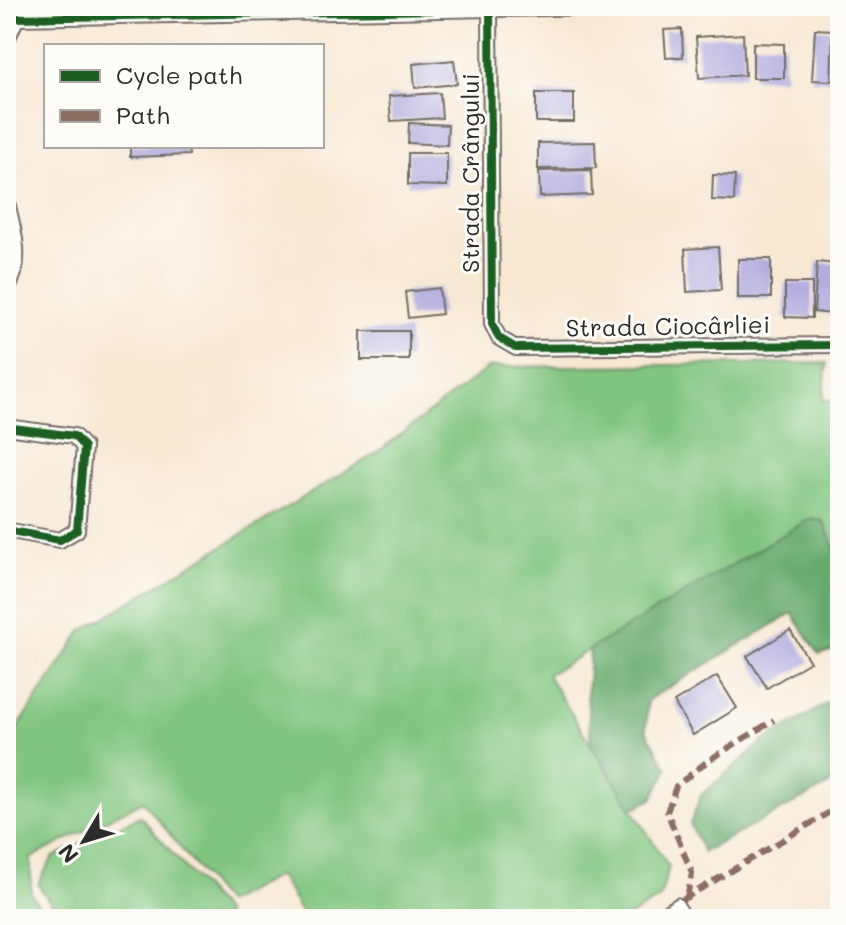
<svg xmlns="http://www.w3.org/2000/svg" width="846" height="925" font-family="Mali,sans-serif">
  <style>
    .green { fill: #80c57f; stroke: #567855; stroke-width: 2 }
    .forest { fill: #68aa6e; stroke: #4a6a4c; stroke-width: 2 }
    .building { fill: #b4addf }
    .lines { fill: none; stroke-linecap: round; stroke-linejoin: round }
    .lane-casing { stroke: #726d66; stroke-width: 11 }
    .street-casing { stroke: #726d66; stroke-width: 18 }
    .lane { stroke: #fff; stroke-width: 7 }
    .street { stroke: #fff; stroke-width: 14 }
    .quiet { stroke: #8d6e63; stroke-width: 6; stroke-dasharray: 12 6; stroke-linecap: butt }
    .cycleway-casing { stroke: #fdfcf7; stroke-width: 13 }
    .cycleway { stroke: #1b5e20; stroke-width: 8 }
    .labels { text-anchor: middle; stroke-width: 6; stroke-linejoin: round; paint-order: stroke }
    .street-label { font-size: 24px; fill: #2b2b2b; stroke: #fdfcf7 }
  </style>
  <rect width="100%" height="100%" fill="#fdfcf7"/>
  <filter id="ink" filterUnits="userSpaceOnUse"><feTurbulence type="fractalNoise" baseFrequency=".0125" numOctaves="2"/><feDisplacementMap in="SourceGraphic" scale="16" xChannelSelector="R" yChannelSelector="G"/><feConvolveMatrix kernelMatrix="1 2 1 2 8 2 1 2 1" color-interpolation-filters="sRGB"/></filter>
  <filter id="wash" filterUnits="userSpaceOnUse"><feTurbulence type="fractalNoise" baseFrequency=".006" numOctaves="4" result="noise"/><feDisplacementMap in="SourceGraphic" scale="32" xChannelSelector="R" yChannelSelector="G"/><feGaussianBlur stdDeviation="1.8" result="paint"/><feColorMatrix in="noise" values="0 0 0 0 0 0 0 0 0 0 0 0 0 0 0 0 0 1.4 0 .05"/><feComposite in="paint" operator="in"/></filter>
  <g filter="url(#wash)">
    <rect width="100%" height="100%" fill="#f7e8d4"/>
    <g class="green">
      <path d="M827,363L823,400L840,401V560L823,521L811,519L547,675L669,867L660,898L624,919H305L279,875L225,903L143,801L31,858V894L48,919H6V746L82,631L375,454L489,367Z"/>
      <path d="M140,816L225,913L224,919H61L38,884L53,857Z"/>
    </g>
    <g class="forest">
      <path d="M811,518L823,521L840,560V649L819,654L792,613L648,700L646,730L668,769L652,799L632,809L591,745L587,697L590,649Z"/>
      <path d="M831,701L840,702V779L703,852L690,824L701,795L765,740Z"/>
    </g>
    <g id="blocks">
      <g class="building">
        <path d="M682,29L683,57L666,58L664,30Z"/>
        <path d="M815,29L833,30L831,81L812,80Z"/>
        <path d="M743,34L745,75L699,78L696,37Z"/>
        <path d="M753,43L784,44V78H753Z"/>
        <path d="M454,60L457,84L415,88L413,64Z"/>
        <path d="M440,93L442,118L391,121L389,96Z"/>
        <rect x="536" y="93" width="38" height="29"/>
        <path d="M409,123L448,125L447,145L408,143Z"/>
        <path d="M595,142L596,168L538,169V143Z"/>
        <path d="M130,146H188L189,155L130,157Z"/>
        <path d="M408,153H447V186L408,185Z"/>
        <path d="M591,170L592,195L540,197L539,171Z"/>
        <path d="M713,175L735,176L734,201L712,200Z"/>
        <path d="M718,247L721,290L687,292L685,249Z"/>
        <rect x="738" y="259" width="33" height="39"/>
        <path d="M817,262L836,264L835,272L840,273V321H834L836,276L832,314L814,312Z"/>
        <path d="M785,283H812V318L785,317Z"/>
        <path d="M439,288L442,314L408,318L405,292Z"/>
        <rect x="361" y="331" width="48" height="29"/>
        <path d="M790,630L810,662L767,688L747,656Z"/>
        <path d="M717,676L737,708L693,735L674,702Z"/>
      </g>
    </g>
  </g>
  <g filter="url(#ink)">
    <use href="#blocks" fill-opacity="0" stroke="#726d66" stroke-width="2"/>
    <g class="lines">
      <g class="lane-casing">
        <path id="lane" d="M649,919L678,902L689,919"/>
      </g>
      <g class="street-casing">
        <g id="street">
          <path d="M490,6L492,324L499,338L516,348L840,345"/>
          <path d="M15,18L652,6"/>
          <path d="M6,42L22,6"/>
          <path d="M6,198C13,229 25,261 6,291"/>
          <path d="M6,427L74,436L84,447L77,530L60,540L6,530"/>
        </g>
      </g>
      <use href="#lane" class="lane"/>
      <use href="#street" class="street"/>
      <g class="quiet">
        <path d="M687,897L692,873L667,812L676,786L709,760L774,720"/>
        <path d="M682,900L840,806"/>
      </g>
      <g class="cycleway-casing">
        <g id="cycleway">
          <path d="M490,6L492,324L499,338L516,348L840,345"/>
          <path d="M15,18L652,6"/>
          <path d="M6,427L74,436L84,447L77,530L60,540L6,530"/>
        </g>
      </g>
      <use href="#cycleway" class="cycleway"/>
    </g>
  </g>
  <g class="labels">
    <g class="street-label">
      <text transform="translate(471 173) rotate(-90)" y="8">Strada Crângului</text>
      <text transform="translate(668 327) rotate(-1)" y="8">Strada Ciocârliei</text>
    </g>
  </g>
  <rect width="846" height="925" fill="none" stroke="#fdfcf7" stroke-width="32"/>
  <rect x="44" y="44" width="280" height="104" fill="#fdfcf7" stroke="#a9a8a5" stroke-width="2"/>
  <rect x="60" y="70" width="40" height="12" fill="#1b5e20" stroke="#a9a8a5" stroke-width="2"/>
  <text x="116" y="84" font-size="24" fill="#2b2b2b">Cycle path</text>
  <rect x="60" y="110" width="40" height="12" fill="#8d6e63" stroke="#a9a8a5" stroke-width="2"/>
  <text x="116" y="124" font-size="24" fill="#2b2b2b">Path</text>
  <g transform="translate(84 841) rotate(232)" stroke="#fdfcf7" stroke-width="6" paint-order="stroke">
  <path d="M0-6L14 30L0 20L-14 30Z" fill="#2b2b2b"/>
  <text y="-12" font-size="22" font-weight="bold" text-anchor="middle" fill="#2b2b2b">N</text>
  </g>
</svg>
